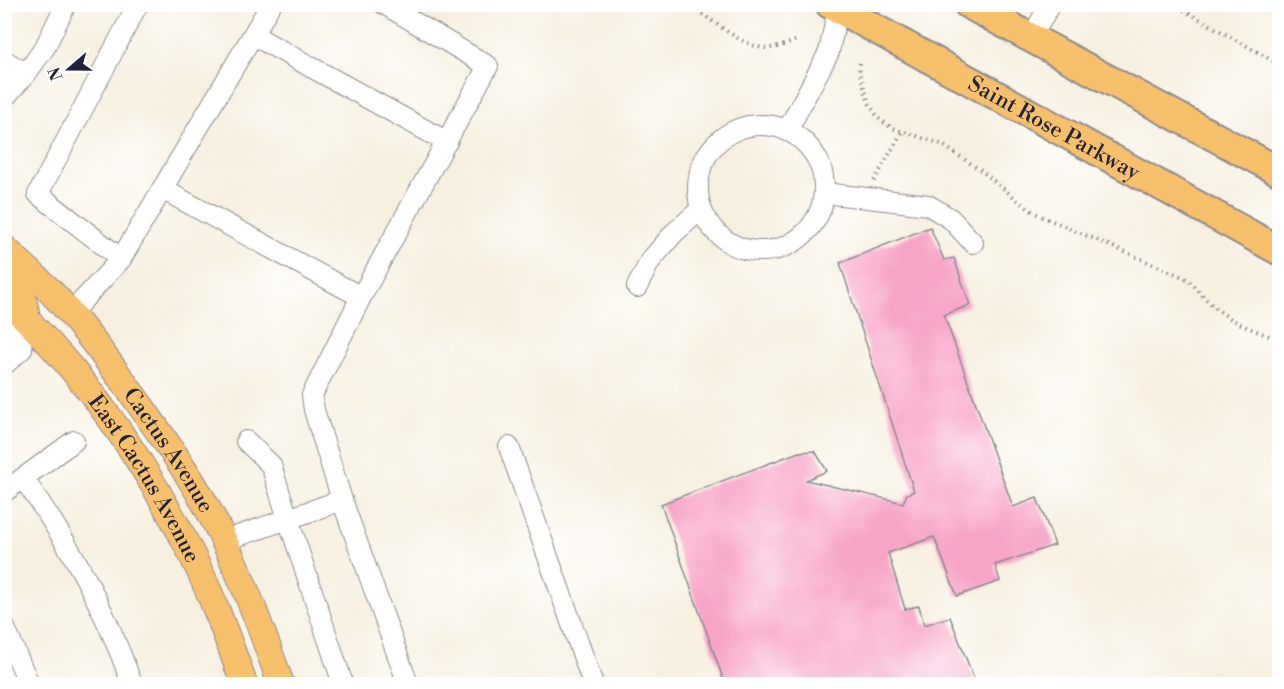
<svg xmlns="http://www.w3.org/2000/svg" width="1284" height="689" font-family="'Libre Bodoni',serif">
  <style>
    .building { fill: #f7a4c7 }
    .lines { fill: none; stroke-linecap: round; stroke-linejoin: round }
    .minor-casing { stroke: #8c898e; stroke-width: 22 }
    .major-casing { stroke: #8c898e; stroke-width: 28 }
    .highway-casing { stroke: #8c898e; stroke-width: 32 }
    .path { stroke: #8c898e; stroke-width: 4; stroke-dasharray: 1.5 4.5; stroke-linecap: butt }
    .minor { stroke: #fff; stroke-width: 20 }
    .major { stroke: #f7c06c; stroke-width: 26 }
    .highway { stroke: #f7c06c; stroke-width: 28 }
    .labels { text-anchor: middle; stroke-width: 5; stroke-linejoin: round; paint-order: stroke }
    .street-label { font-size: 22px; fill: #22223b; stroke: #fff }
  </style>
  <rect width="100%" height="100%" fill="#fff"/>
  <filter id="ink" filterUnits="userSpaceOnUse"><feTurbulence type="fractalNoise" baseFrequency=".0167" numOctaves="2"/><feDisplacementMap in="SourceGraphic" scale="12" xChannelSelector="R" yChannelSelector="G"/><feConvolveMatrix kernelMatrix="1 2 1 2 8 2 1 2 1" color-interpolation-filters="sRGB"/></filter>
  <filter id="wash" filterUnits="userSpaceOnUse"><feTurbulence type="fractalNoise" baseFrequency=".008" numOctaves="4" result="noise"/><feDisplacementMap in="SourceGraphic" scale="24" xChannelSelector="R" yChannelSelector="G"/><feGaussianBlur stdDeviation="1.35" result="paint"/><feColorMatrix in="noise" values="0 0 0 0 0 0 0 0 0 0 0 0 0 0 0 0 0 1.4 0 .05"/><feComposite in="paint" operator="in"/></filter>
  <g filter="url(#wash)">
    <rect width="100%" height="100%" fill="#f7f0e1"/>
    <g id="blocks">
      <path class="building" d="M930,227L944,260L954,258L970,305L944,315L1013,507L1037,498L1055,545L995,565L1000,581L957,596L934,537L888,553L905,609L919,606L924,625L950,617L976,684H725L661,504L799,452L815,451L827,471L806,480L903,503L907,494L914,491L840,263Z"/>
    </g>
  </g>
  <g filter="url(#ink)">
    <use href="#blocks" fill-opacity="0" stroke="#8c898e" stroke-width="1.5"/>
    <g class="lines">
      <g class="minor-casing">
        <g id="minor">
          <path d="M253,35L447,142"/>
          <path d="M1031,39L1050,4"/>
          <path d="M4,60L26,74L4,98"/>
          <path d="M26,74L45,47L66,4"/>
          <circle cx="761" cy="188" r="63"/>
          <path d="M787,131L829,52L838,9"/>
          <path d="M162,189L361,297"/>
          <path d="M824,193L928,205L951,219L973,243"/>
          <path d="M121,259L38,194L138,4"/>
          <path d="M637,287L650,261L674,233L701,209"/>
          <path d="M70,314L121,259L271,4"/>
          <path d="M4,365L22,349L18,326"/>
          <path d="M509,447L593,684"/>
          <path d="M23,478C71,546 104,606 132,684"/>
          <path d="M4,492L74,441"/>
          <path d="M342,500L314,410L312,395L361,297L488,66L384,4"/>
          <path d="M223,541L288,519L271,465L246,441"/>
          <path d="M4,626L29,684"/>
          <path d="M343,684L288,519L342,500L408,684"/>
        </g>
      </g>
      <g class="major-casing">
        <g id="major">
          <path id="s1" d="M4,248C20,263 36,277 51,292C81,323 107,360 133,395C159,432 186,469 208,509C238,565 260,625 281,684"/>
          <path d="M4,273C17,286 23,294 26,312"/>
          <path id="s2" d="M4,298C81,368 142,457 189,549C211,592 228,639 244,684"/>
        </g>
      </g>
      <g class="highway-casing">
        <g id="highway">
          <path id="s3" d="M830,4L1280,251"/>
          <path d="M968,4L1280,172"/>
        </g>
      </g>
      <g class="path">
        <path d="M687,4C710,17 740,46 765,48C775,49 787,44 797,40"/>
        <path d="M1173,4L1280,65"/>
        <path d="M860,63L859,72L869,103L878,118L892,128L941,144L979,169L1030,210L1041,216L1183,277C1195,284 1201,295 1211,304C1230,322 1256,331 1280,340"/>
        <path d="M874,181L902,132"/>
      </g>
      <use href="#minor" class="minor"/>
      <use href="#major" class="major"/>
      <use href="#highway" class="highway"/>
    </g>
  </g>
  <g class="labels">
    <g class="street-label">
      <text dy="8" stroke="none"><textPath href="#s3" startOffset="256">Saint Rose Parkway</textPath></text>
      <text dy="8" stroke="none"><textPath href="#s1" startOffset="262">Cactus Avenue</textPath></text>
      <text dy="8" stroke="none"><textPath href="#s2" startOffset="230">East Cactus Avenue</textPath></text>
    </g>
  </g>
  <rect width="1284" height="689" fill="none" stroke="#fff" stroke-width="24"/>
  <g transform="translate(69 69) rotate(250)" stroke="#ffffff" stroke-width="4.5" paint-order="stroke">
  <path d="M0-4.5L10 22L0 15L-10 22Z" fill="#22223b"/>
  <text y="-9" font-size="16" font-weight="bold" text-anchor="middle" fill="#22223b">N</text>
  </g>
</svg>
